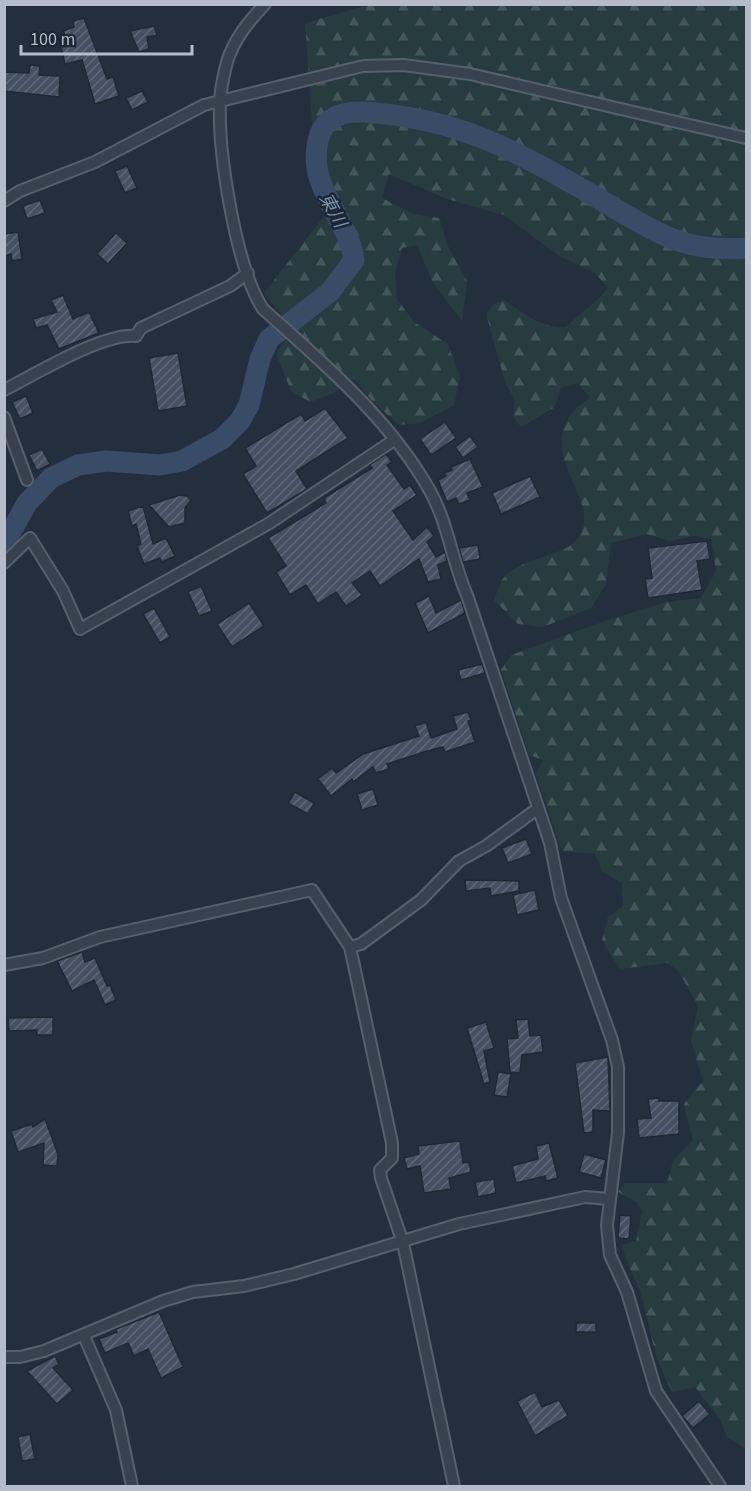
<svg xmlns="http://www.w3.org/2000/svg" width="751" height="1491" font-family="'Source Sans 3','Noto Sans JP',sans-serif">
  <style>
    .forest { fill: url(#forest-firs) }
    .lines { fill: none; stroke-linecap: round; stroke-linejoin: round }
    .river { stroke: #394c67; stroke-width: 21 }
    .building { fill: url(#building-hatch); stroke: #1f2835; stroke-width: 1.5 }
    .minor-casing { stroke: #565f6c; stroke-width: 14 }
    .minor { stroke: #38414e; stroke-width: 10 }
    .labels { text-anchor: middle; stroke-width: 5; stroke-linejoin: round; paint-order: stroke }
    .water-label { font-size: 18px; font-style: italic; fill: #7c92b1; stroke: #1d2633 }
  </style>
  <defs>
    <pattern id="forest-firs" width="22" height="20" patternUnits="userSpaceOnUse" patternTransform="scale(1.5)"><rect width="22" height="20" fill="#263c3f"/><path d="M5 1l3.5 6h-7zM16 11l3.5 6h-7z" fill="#435659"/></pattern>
    <pattern id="building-hatch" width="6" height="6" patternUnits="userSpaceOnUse" patternTransform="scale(1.5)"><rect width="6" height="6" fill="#455162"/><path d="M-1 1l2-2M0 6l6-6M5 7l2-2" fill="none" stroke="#5d6877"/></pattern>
  </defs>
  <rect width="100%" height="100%" fill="#242f3e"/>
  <path class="forest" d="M372,4L746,5V1449L727,1437L720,1419L695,1387L673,1392C654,1362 651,1331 642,1298C637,1279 626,1265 622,1245L636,1241L642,1211L636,1202L618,1192L625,1183H667L673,1161L693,1140L684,1104L703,1081L691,1041L698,1006L679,972L668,963L620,969L602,940L608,917L623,906L622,883L603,872L595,854L562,851L536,774L543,760L529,755L501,670L511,655L608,620L667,602L701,598L716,571L711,539L695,536L669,541L647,534L611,543L606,584L591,608L543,627L518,624L494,600C497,593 500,581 506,575C526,556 571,556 581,534C598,497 541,460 570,416C574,409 584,403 590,398L578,383L561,388L555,407L521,427L513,417L515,400L505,382L486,314L493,305L504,300C523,313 542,329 566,327C580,313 595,304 608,288L596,274L558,255L504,215L447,199L389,174L382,198L414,214L439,218L448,246L467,281L462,321L432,281L417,245L402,248L395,273L397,299L414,322L448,344L460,377L454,405L420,423L399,425L372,401L354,378L334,393L310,402L291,391L276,353L294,330L264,293L337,200L312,124L305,23Z"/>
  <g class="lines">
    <path class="river" d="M4,544L27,503L51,478L78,465L106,461L160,465L182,461L222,439L240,421L249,405L260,359L269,339L330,292L354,260C348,217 307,188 318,141C324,112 351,110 376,113C454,120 508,146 575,185C606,202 634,222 666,236C693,248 718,250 746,248"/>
  </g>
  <g class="building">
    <path d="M84,18L107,79L113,77L119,96L95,104L82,60L65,64L59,39L66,37L63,31L74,27L73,21Z"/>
    <path d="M154,26L157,35L147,37L149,49L139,52L130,31Z"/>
    <path d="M30,65L40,66L39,75L60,76L59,97L4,91V72L29,73Z"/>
    <path d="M142,91L148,102L132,110L126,98Z"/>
    <path d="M127,166L137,188L125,193L115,171Z"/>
    <path d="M40,200L45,213L27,219L23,206Z"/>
    <path d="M18,232L22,259L12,261L11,254L4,256V234Z"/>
    <path d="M116,233L127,243L108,264L97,254Z"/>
    <path d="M63,295L73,319L89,312L99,333L59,349L47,325L36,328L33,319L57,312L51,300Z"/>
    <path d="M178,353L187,406L158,411L149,358Z"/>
    <path d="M26,396L33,413L20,419L12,402Z"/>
    <path d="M325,408L348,438L296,471L307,489L267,513L243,474L256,466L245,448L301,414L305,421Z"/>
    <path d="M445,422L456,438L431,455L420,439Z"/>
    <path d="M470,436L478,447L463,458L455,447Z"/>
    <path d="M42,449L50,464L37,471L29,455Z"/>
    <path d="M386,454L392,462L387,465L404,489L410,485L417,495L393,511L413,540L427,527L434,536L427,542L436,557L445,552L447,561L438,565L441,579L428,582L419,559L380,586L370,571L352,583L362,595L346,606L336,592L318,604L306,585L290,595L276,572L286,566L268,538L326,503L324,498L372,468L370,465Z"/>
    <path d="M470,459L483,487L467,493L470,500L459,504L456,498L447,502L438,480L446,476L444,473L452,470L451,467Z"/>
    <path d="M530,476L540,497L501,514L492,493Z"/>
    <path d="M180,495L187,496L191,500L185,508V523L169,527L149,505Z"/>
    <path d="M143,506L153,544L166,538L175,556L162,562L160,558L144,564L137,546L141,544L136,524L132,526L128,511Z"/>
    <path d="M707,541L710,559L697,561L702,590L648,598L645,579L652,578L648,548Z"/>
    <path d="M478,545L480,559L463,562L459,548Z"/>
    <path d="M201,586L212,611L199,616L188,592Z"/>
    <path d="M429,596L436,613L461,600L465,613L428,633L415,603Z"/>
    <path d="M249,603L264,626L232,647L217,624Z"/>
    <path d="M154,608L170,637L160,643L143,614Z"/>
    <path d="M482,664L485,673L461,680L458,670Z"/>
    <path d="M468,712L471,720L468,721L475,742L445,752L443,747L424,752L387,764L389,769L376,773L373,767L353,782L352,779L331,796L318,779L332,768L336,773L363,754L419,736L415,726L426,722L431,738L457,729L453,716Z"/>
    <path d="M373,789L378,805L362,810L357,794Z"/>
    <path d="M295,792L314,803L308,814L288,803Z"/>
    <path d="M526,839L532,854L508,863L502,848Z"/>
    <path d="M465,880L519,881V891L491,896L490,888L466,891Z"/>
    <path d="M535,890L539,910L517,915L513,895Z"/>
    <path d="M82,952L85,962L95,958L107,986L110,985L116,1000L105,1005L94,980L72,991L57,961Z"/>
    <path d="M53,1017V1035H37V1030L9,1031L8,1018Z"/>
    <path d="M528,1019L530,1036L541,1035L543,1052L522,1055L520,1073L510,1072L507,1039L518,1038L516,1020Z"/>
    <path d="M486,1022L494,1048L484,1051L490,1082L484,1084L467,1028Z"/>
    <path d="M608,1057L610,1111L593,1110V1132L584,1133L575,1063Z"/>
    <path d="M498,1072L511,1074L507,1097L494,1095Z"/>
    <path d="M659,1098V1101H679V1134L639,1138L637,1119L651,1118L648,1099Z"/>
    <path d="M45,1119L58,1154L57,1166L43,1165L44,1143L18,1152L11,1131L32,1124L33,1127Z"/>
    <path d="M460,1141L463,1163L469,1162L471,1172L449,1178L451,1189L424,1193L420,1166L407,1169L404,1158L419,1154L418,1146Z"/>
    <path d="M549,1143L558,1178L546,1181L545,1176L516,1183L512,1166L538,1159L536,1146Z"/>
    <path d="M584,1154L606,1160L601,1178L579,1172Z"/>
    <path d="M494,1179L496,1193L478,1197L475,1182Z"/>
    <path d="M620,1215L631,1216L629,1239L618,1238Z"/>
    <path d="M159,1312L183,1367L161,1378L148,1349L134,1356L128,1343L105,1353L99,1339L117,1332L116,1329Z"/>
    <rect x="576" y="1323" width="20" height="9"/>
    <path d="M55,1356L59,1364L53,1368L73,1390L57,1404L27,1371Z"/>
    <path d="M535,1392L542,1407L559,1400L568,1416L535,1436L517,1401Z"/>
    <path d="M699,1401L710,1414L693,1428L682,1416Z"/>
    <path d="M30,1434L35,1459L22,1461L18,1437Z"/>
  </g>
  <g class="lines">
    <g class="minor-casing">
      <g id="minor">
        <path d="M265,4C249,21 234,39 227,62C224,74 220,90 220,103C218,153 236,268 263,309C323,363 390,419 430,491C448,523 452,561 467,595L550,843L561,898L612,1040L618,1067V1133L607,1225L610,1255L627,1292L656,1391L720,1486"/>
        <path d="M4,201L20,191L95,162L204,105L363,66L404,65L470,74L746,138"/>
        <path d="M4,390C36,374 102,333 136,336L141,328L230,286L248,273"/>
        <path d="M4,417L27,480"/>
        <path d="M4,563L30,538L63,591L80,629L268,524L394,440"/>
        <path d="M350,947L361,944L421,900L459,861L486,846L537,809"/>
        <path d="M4,965L43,958L100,937L312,890L350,947L392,1143V1158L380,1170L381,1178L403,1243L454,1486"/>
        <path d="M84,1336L116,1410L132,1486"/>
        <path d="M4,1357H20L44,1351L163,1301L193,1292L244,1286L294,1274L459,1224L585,1197L609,1199"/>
      </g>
    </g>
    <use href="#minor" class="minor"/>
  </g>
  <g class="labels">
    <g class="water-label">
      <text transform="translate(333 210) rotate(61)" y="6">東川</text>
    </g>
  </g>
  <rect width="751" height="1491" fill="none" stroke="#b4bcc9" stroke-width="12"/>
  <path d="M21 45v9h171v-9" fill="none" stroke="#b4bcc9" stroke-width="3"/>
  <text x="30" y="45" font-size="18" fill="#b4bcc9" stroke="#1d2633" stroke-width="4.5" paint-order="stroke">100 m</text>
</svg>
